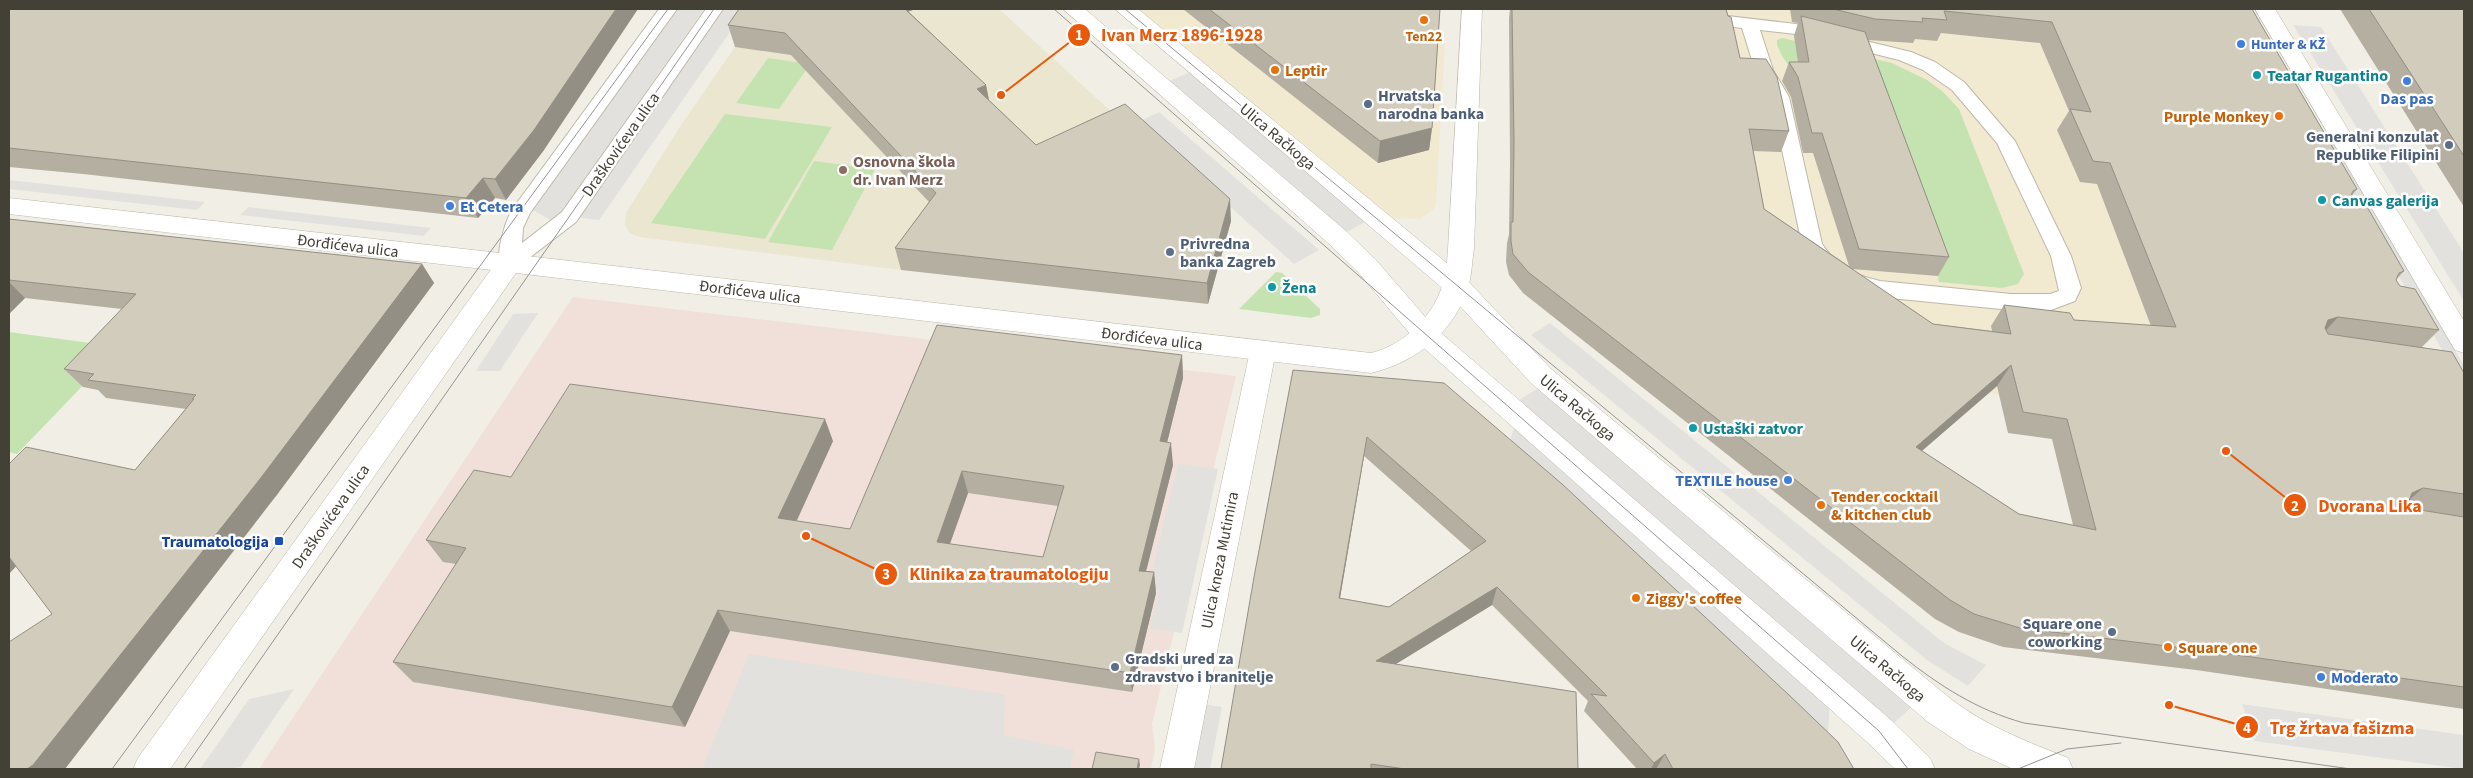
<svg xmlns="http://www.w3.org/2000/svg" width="2473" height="778" font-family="'Source Sans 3',sans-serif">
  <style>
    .commercial { fill: #f2e9d1 }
    .education { fill: #eae6d0 }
    .medical { fill: #f1e0d9 }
    .green { fill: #c5e3b1 }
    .parking { fill: #e2e1dd }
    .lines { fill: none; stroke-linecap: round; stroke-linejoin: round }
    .service-casing { stroke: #bcb8a9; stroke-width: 2 }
    .minor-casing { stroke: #bcb8a9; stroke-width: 1 }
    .tertiary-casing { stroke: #bcb8a9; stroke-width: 1 }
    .service { fill: #fff; fill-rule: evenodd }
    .minor { fill: #fff; fill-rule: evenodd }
    .tertiary { fill: #fff; fill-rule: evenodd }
    .tram { stroke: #949494; stroke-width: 1 }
    .wall { fill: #b5afa2; fill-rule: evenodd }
    .shaded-wall { fill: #938f84 }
    .building { fill: #d2ccbc; stroke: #938f84; fill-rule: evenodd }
    .food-dot { fill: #e8710a; stroke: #fff; stroke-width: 2 }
    .shop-dot { fill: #3f7fe0; stroke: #fff; stroke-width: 2 }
    .culture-dot { fill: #0f9aa8; stroke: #fff; stroke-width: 2 }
    .service-dot { fill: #5c6f8a; stroke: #fff; stroke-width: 2 }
    .education-dot { fill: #8d6e63; stroke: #fff; stroke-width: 2 }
    .transit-dot { fill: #1a4fb4; stroke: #fff; stroke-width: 2 }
    .labels { text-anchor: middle; stroke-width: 5; stroke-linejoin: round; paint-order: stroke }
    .far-food-label { font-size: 14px; font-weight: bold; fill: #c56008; stroke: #fff }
    .far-shop-label { font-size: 14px; font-weight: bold; fill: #366cbe; stroke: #fff; text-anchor: start }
    .food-label { font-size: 16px; font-weight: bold; fill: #c56008; stroke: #fff; text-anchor: start }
    .culture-label { font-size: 16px; font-weight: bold; fill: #0d838f; stroke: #fff; text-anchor: start }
    .service-label { font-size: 16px; font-weight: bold; fill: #4e5e75; stroke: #fff; text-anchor: start }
    .shop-label { font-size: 16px; font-weight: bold; fill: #366cbe; stroke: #fff; text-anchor: start }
    .street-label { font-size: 16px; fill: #434035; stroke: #fff }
    .education-label { font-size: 16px; font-weight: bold; fill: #785e54; stroke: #fff; text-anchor: start }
    .transit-label { font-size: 16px; font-weight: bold; fill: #164399; stroke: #fff; text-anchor: end }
    .leader { fill: none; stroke: #e8590c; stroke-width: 2 }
    .callout-dot { fill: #e8590c; stroke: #fff; stroke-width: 2 }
    .mark-label { font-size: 15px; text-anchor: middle; font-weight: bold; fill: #fff }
    .callout-label { font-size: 18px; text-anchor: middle; font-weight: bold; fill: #e8590c; stroke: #fff; stroke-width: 5; stroke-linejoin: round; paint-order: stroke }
  </style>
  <rect width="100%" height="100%" fill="#f1efe5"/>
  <g class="commercial">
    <path d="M1136,9H1350L1363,37L1445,44L1436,205L1432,211L1419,219L1392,218Z"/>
    <path d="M1667,9H1952L2073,20L2214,345L1999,395L1909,381L1695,231L1741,150L1763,151Z"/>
  </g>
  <path class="education" d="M916,9H999L1127,126L943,212L901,270L639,237L630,233L625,225L626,213L679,128L735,47L791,54Z"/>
  <path class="medical" d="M573,297L1236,376L1152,724L1155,750L1151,769H259Z"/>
  <g class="green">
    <path d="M1782,38L1892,63L1927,80L1942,91L1959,109L2024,274L2018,284L2002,288L1939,282L1938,276L1782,56L1777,45V40Z"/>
    <path d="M768,58L810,64L779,109L736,103Z"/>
    <path d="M725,114L832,127L765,239L651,223Z"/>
    <path d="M814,161L875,169L832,250L768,242Z"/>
    <path d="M1276,272L1282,273L1320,309V315L1311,318L1239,309Z"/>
    <path d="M9,332L120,347L17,454L9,452Z"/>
  </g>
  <g class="parking">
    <path d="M677,9H704L554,222L531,209Z"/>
    <path d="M720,9H746L599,220L573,217Z"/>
    <path d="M2293,25L2321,27L2464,253V301Z"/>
    <path d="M1190,72L1367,221L1343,234L1167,82Z"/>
    <path d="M1159,112L1319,250L1294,264L1136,123Z"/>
    <path d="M2320,143L2334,144L2464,366V387Z"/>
    <path d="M9,180L205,202L197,210L9,189Z"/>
    <path d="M248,207L431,228L424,236L240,215Z"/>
    <path d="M538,313L500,371H476L513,314Z"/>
    <path d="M1550,323L1944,643L1986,665L1968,686L1927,660L1531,335Z"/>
    <path d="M1542,386L1916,703L1892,725L1516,402Z"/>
    <path d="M1515,424L1830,700L1828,733L1508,446Z"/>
    <path d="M1178,464L1218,469L1182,633L1150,628L1159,590L1148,588Z"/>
    <path d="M749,654L1005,695L1004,735L1074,750L1070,769H702Z"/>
    <path d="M294,689L241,767L227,769H200L249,699Z"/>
    <path d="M1204,704L1222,707L1210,769H1192Z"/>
    <path d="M2242,704L2464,735V769L2255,741Z"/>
  </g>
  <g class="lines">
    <g class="service-casing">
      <g id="service">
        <path d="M659,9H677L530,213L523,228L522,243L562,212L706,9H723L576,222L516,268L509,270L502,268C494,255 505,224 511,211Z"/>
        <path d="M1702,13L1796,24L1911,52L1935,62L1964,82L2015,141L2071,256L2081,288L2075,301L2051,310H2011L1880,297L1845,286L1821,273L1802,245L1771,97L1755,70L1742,28L1696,22L1693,18L1696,14ZM1760,30L1796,34L1899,60L1923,70L1952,90L1997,143L2051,256L2059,291L2050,294H2011L1880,281C1850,273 1840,270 1822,244L1789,97L1773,70Z"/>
      </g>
    </g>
    <g class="minor-casing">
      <g id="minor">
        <path d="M1063,9H1085L1346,231L1376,260L1434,327L1891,720L1930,758L1935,769H1895L1867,742L1416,341L1358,272L1328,243Z"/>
        <path d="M1115,9H1138L1465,278L1551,369L1952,700C1988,727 2026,741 2068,758L2073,769H2013L1969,749L1928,722L1531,383L1447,292Z"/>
        <path d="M2255,9H2275L2464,321V353L2455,350Z"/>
        <path d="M9,198L509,254L518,257L522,263L518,269L509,272L9,214Z"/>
        <path d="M1263,341L1272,344L1276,351L1194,769H1160L1250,351L1254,344Z"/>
      </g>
    </g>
    <g class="tertiary-casing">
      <path id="tertiary" d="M1462,9H1482L1474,249C1472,260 1472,272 1469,284C1456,331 1417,362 1371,373L516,273L170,769H133L138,758L500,257L509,254L1371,353C1404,345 1434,316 1443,283C1447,272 1447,260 1448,249Z"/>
    </g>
    <use href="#service" class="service"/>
    <use href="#minor" class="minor"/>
    <use href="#tertiary" class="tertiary"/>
    <g class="tram">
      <path d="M1054,9L1879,731L1908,769"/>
      <path d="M1125,9L1902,656C1940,686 1977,710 2024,723L2351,769"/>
      <path d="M112,769L668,9"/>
      <path d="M184,769L714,9"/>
      <path d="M2018,769L2067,749L2121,743"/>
    </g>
  </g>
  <g class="wall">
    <path d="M9,9L544,150L506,200L495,198L478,218L83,174L9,167Z"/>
    <path d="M739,9H916L908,11L986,85L989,100L1036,145L1231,221L1208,304L901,270L895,248L929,202L791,55L735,47L728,25Z"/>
    <path d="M1183,9H1440L1432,128L1429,150L1378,163Z"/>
    <path d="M1510,9H1726L1740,58L1789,131L1781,152L1753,151L1764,209L1849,266L1813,153H1803L1791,97L1782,81L1789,62H1798L1794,36L1798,23L1792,22L1790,9H2252L2357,189L2350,198L2404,271L2396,280L2400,286L2439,330L2422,347L2464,373V709L2196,670L2003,647L1959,632L1935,619L1523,293L1509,275L1506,262L1507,243L1509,234L1510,163L1509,18ZM1941,33L2040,43L2069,111L2057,130L2080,182L2097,184L2151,326L2074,320L2004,305L1991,326L1992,331L1933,324L1852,269L1938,276L1949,257L1868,40L1913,43L1915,39L1937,41ZM1997,386L2008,433L2052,439L2073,525L2019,514L1922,451Z"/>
    <path d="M2340,9H2464V207Z"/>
    <path d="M9,219L422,264L434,283L276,496L52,614L9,464L135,470L186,409L106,398L98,390L83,387L64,369L122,309L25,298L9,314Z"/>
    <path d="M1182,355L1183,378L1167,442L1173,465L1146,571L1154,572L1156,593L1132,692L730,631L685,727L413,682L393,662L456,564L443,562L426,540L511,477L833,441L796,521L850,529ZM968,493L1058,506L1043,557L950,544Z"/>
    <path d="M1293,370L1854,769H1637L1584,711L1588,701L1492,605L1396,664L1578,769H1221ZM1364,456L1471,551L1389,607L1340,598Z"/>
  </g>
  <g class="shaded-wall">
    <path d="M616,9H638L544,150L506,200L495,179Z"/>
    <path d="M894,9H916L895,16Z"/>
    <path d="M986,85L990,106L977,89Z"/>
    <path d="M1432,128L1429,150L1378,163L1380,141Z"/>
    <path d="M483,178L495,198L478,218L466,198Z"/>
    <path d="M1230,199L1231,221L1208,304L1207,283Z"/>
    <path d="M422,264L434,283L276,496L65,769H27Z"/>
    <path d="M9,282L25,298L9,314Z"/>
    <path d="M2338,317L2319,338L2328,320Z"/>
    <path d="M1182,355L1183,378L1162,463L1160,441Z"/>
    <path d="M2011,365L1997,386L1903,467L1916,447Z"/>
    <path d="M825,419L833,441L788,540L778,518Z"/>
    <path d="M1367,437L1364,456L1337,616L1339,598Z"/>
    <path d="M1171,443L1173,465L1141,591L1139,571Z"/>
    <path d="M962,471L968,493L943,563L937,542Z"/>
    <path d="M2423,488L2400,508L2412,493Z"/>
    <path d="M9,552L21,561L9,574Z"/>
    <path d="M1154,572L1156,593L1132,692L1130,673Z"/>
    <path d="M1497,587L1492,605L1373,678L1376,661Z"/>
    <path d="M718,610L730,631L685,727L672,707Z"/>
    <path d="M1665,754L1656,769H1651L1654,763Z"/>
    <path d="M1139,759L1140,765L1139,769H1137Z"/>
  </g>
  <g class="building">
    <path d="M9,9H616L534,130L495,179L483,178L466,198L9,148Z"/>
    <path d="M739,9H905L986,85L977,89L1036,145L1125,104L1230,199L1207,283L895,248L936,193L785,33L728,25Z"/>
    <path d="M1209,9H1440L1432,128L1380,141Z"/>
    <path d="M1512,9H1726L1728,16L1731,17L1740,58L1766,59L1777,77L1789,131L1749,129L1764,209L1933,324L2011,334L2004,305L2070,313L2074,320L2176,327L2110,163L2093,161L2070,109L2091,112L2052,22L1944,11L1947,20L1922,18L1923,22L1875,19L1833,9H2252L2357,189L2353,191L2350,198L2355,204L2366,205L2404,271L2399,273L2396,280L2400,286L2415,289L2439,330L2338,317L2328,320L2325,328L2328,334L2452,352L2464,373V494L2423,488L2412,493L2409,501L2414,509L2464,517V687L2216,652L2020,628L1974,614L1950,600L1528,272L1513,254L1511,241V222H1513L1514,142ZM2011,365L2023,412L2067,419L2096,530L2019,514L1916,447Z"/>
    <path d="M2369,9H2464V156Z"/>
    <path d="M1801,16L1865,32L1949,257L1859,249L1822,133H1812L1798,77L1789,62H1809Z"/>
    <path d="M9,219L422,264L260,479L33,765L27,769H9V642L52,614L9,557V464L26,447L135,470L194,399H192L196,395L88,380L94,374L64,369L136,294L9,280Z"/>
    <path d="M937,325L1182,355L1160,441L1171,443L1139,571L1154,572L1130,673L718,610L672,707L393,662L466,548L426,540L474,470L511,477L570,384L825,419L778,518L850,529ZM962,471L1064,486L1043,557L937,542Z"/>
    <path d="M1293,370L1444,383L1562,484L1789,695L1838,742L1854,769H1673L1665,754L1654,763L1591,694L1607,696L1497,587L1376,661L1576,692L1578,769H1405L1371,764V769H1221L1254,577ZM1367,437L1486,541L1389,607L1339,598Z"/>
    <path d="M1096,752L1139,759L1137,769H1092Z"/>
  </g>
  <g class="food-dot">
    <circle cx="1424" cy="20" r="5"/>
    <circle cx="1275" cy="70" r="5"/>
    <circle cx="2279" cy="116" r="5"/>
    <circle cx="1821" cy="505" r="5"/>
    <circle cx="1636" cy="598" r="5"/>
    <circle cx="2168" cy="647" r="5"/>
  </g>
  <g class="shop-dot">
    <circle cx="2241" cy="44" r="5"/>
    <circle cx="2407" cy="81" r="5"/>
    <circle cx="450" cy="206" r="5"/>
    <circle cx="1788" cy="480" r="5"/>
    <circle cx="2321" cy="677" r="5"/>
  </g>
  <g class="culture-dot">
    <circle cx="2257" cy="75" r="5"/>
    <circle cx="2322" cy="200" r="5"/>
    <circle cx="1272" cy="287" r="5"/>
    <circle cx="1693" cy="428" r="5"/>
  </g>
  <g class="service-dot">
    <circle cx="1368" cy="104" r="5"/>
    <circle cx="2449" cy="145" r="5"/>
    <circle cx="1170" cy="252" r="5"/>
    <circle cx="2112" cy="632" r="5"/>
    <circle cx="1115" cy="667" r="5"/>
  </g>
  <circle class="education-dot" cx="843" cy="170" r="5"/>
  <rect class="transit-dot" x="274" y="536" width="10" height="10" rx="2.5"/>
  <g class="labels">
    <g class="far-food-label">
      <text x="1424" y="41">Ten22</text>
    </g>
    <g class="far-shop-label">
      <text x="2251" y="49">Hunter &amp; KŽ</text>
    </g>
    <g class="food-label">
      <text x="1285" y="76">Leptir</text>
      <text x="2269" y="122" text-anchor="end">Purple Monkey</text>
      <text x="1831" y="502">Tender cocktail<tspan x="1831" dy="18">&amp; kitchen club</tspan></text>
      <text x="1646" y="604">Ziggy's coffee</text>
      <text x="2178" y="653">Square one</text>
    </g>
    <g class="culture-label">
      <text x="2267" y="81">Teatar Rugantino</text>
      <text x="2332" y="206">Canvas galerija</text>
      <text x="1282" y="293">Žena</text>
      <text x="1703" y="434">Ustaški zatvor</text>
    </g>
    <g class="service-label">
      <text x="1378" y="101">Hrvatska<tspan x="1378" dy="18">narodna banka</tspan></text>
      <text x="2439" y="142" text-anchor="end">Generalni konzulat<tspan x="2439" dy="18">Republike Filipini</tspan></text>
      <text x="1180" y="249">Privredna<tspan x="1180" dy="18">banka Zagreb</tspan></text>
      <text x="2102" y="629" text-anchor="end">Square one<tspan x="2102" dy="18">coworking</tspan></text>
      <text x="1125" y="664">Gradski ured za<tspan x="1125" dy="18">zdravstvo i branitelje</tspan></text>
    </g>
    <g class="shop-label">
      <text x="2407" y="104" text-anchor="middle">Das pas</text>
      <text x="460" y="212">Et Cetera</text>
      <text x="1778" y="486" text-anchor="end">TEXTILE house</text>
      <text x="2331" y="683">Moderato</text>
    </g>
    <g class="street-label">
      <text transform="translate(1278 136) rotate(40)" y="6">Ulica Račkoga</text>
      <text transform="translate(620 144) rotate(-55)" y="6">Draškovićeva ulica</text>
      <text transform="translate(348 245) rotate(7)" y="6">Đorđićeva ulica</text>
      <text transform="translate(750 291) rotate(7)" y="6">Đorđićeva ulica</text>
      <text transform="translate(1152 338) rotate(7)" y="6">Đorđićeva ulica</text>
      <text transform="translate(1578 407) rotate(40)" y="6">Ulica Račkoga</text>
      <text transform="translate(330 516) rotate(-55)" y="6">Draškovićeva ulica</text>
      <text transform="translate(1219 560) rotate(-79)" y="6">Ulica kneza Mutimira</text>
      <text transform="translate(1888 668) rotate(40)" y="6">Ulica Račkoga</text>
    </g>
    <g class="education-label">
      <text x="853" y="167">Osnovna škola<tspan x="853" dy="18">dr. Ivan Merz</tspan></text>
    </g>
    <g class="transit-label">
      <text x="269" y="547">Traumatologija</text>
    </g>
  </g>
  <path class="leader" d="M1001 95L1079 35M2226 451L2295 505M806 536L886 574M2169 705L2247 727"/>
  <g class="callout-dot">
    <circle cx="1001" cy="95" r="5"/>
    <circle cx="2226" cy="451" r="5"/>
    <circle cx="806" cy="536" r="5"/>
    <circle cx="2169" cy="705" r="5"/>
    <circle cx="1079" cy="35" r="12"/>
    <circle cx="2295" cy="505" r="12"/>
    <circle cx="886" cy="574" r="12"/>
    <circle cx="2247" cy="727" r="12"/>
  </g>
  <g class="mark-label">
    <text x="1079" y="40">1</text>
    <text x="2295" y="511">2</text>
    <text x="886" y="579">3</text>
    <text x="2247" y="733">4</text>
  </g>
  <g class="callout-label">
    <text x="1182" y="41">Ivan Merz 1896-1928</text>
    <text x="2370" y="512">Dvorana Lika</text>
    <text x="1009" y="580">Klinika za traumatologiju</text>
    <text x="2342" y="734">Trg žrtava fašizma</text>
  </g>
  <rect width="2473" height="778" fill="none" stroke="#434035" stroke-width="20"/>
</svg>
